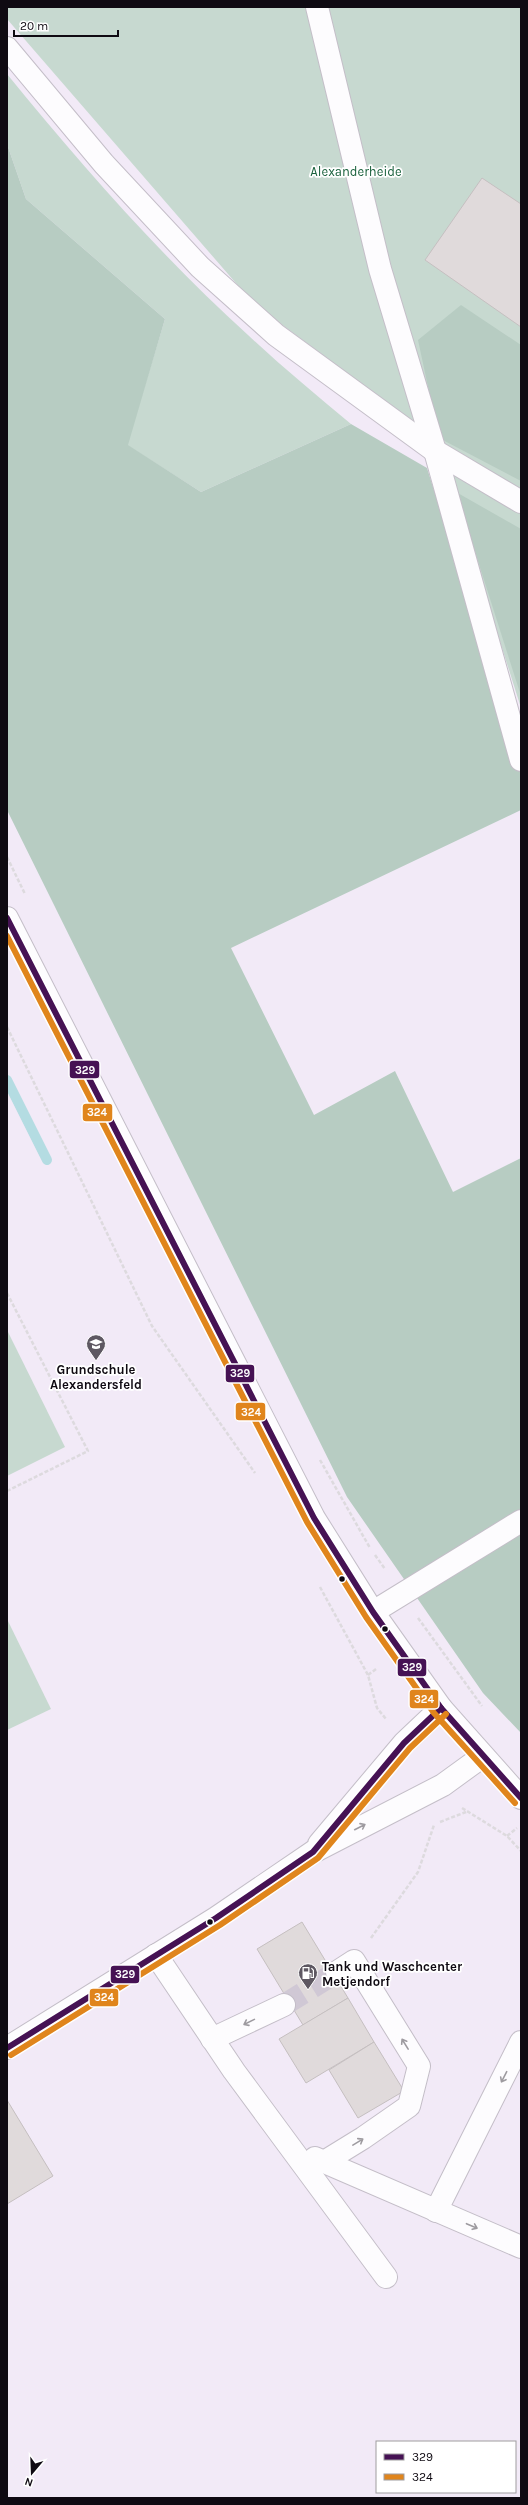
<svg xmlns="http://www.w3.org/2000/svg" width="528" height="2505" font-family="Karla,sans-serif">
  <style>
    .green { fill: #c7d9d0 }
    .forest { fill: #b7ccc2 }
    .lines { fill: none; stroke-linecap: round; stroke-linejoin: round }
    .stream { stroke: #b4dce2; stroke-width: 10 }
    .building { fill: #e0dadb; stroke: #c5bfc0 }
    .minor-tunnel { stroke: #d0c8d5; stroke-width: 22; stroke-dasharray: 22 11; stroke-linecap: butt }
    .minor-casing { stroke: #c4bec8; stroke-width: 24 }
    .major-casing { stroke: #c4bec8; stroke-width: 24 }
    .path { stroke: #dddade; stroke-width: 2.5; stroke-dasharray: 4 2; stroke-linecap: butt }
    .minor { stroke: #fdfcfe; stroke-width: 22 }
    .major { stroke: #fdfcfe; stroke-width: 22 }
    .bus-1-casing { stroke: #fff; stroke-width: 9 }
    .bus-2-casing { stroke: #fff; stroke-width: 9 }
    .bus-1 { stroke: #461254; stroke-width: 6 }
    .bus-2 { stroke: #e0851c; stroke-width: 6 }
    .oneway { stroke: #9e9ba0 }
    .bus-dot { fill: #0f0a12; stroke: #fff; stroke-width: 1.5 }
    .labels { text-anchor: middle; stroke-width: 3.5; stroke-linejoin: round; paint-order: stroke }
    .park-label { font-size: 13px; fill: #1a613d; stroke: #fff }
    .poi-label { font-size: 13px; font-weight: bold; fill: #0f0a12; stroke: #fff }
    .line-badge { stroke: #fff; stroke-width: 1.5 }
    .badge-label { font-size: 11px; text-anchor: middle; font-weight: bold; fill: #fff }
  </style>
  <rect width="100%" height="100%" fill="#f2eaf7"/>
  <g class="green">
    <path d="M7,7H521V708L436,439L254,304L7,19Z"/>
    <path d="M7,74C82,166 160,255 248,335C281,366 316,395 351,424L201,492L127,445L165,319L26,199L7,144Z"/>
    <path d="M7,1330L65,1447L7,1476Z"/>
    <path d="M7,1619L51,1709L7,1730Z"/>
  </g>
  <g class="forest">
    <path d="M7,144L26,199L165,319L128,445L201,492L351,424L427,468L521,765V810L231,948L314,1115L395,1071L453,1192L521,1158V1733L483,1693L347,1497L7,810Z"/>
    <path d="M461,305L521,345V481L439,438L418,340Z"/>
    <path d="M456,492L521,529V696Z"/>
  </g>
  <g class="lines">
    <path class="stream" d="M7,1080L47,1160"/>
  </g>
  <g class="building">
    <path d="M482,178L521,204V327L425,260Z"/>
    <path d="M302,1922L348,1998L303,2025L257,1949Z"/>
    <path d="M348,1998L374,2042L306,2083L279,2039Z"/>
    <path d="M374,2042L404,2091L358,2118L329,2070Z"/>
    <path d="M7,2100L53,2176L7,2204Z"/>
  </g>
  <g class="lines">
    <path class="minor-tunnel" d="M284,2005L337,1972"/>
    <g class="minor-casing">
      <g id="minor">
        <path d="M317,7L380,269L435,451L521,760"/>
        <path d="M7,48L104,164L200,267L276,335L435,451L521,502"/>
        <path d="M373,1612L521,1521"/>
        <path d="M319,1844L404,1743L441,1708"/>
        <path d="M156,1955L234,2071L386,2277"/>
        <path d="M212,2039L284,2005"/>
        <path d="M7,2048L216,1918L313,1852L443,1785L483,1756"/>
        <path d="M315,2158L521,2247"/>
        <path d="M324,2162L363,2138L409,2106L419,2066L354,1961L337,1972"/>
        <path d="M436,2211L521,2042"/>
      </g>
    </g>
    <g class="major-casing">
      <path id="major" d="M7,918L314,1518L373,1612L441,1708L521,1798"/>
    </g>
    <g class="path">
      <path d="M7,857L25,894"/>
      <path d="M7,1027L152,1326L255,1473"/>
      <path d="M7,1293L88,1451L7,1491"/>
      <path d="M320,1460L370,1548"/>
      <path d="M375,1555L385,1569"/>
      <path d="M320,1587L368,1675L377,1708L386,1719"/>
      <path d="M418,1618L482,1706"/>
      <path d="M368,1675L376,1669"/>
      <path d="M462,1808L507,1836L521,1851"/>
      <path d="M440,1822L466,1812"/>
      <path d="M507,1836L517,1828"/>
      <path d="M371,1938L418,1872L434,1825"/>
    </g>
    <use href="#minor" class="minor"/>
    <use href="#major" class="major"/>
    <g class="bus-1-casing">
      <g id="bus-1">
        <path d="M7,918L314,1518L373,1612L441,1708L521,1798"/>
        <path d="M7,2048L216,1918L313,1852L404,1743L441,1708"/>
      </g>
    </g>
    <g class="bus-2-casing">
      <g id="bus-2">
        <path d="M7,936L307,1522L366,1617L434,1713L515,1803"/>
        <path d="M11,2055L220,1925L318,1858L410,1748L446,1714"/>
      </g>
    </g>
    <use href="#bus-1" class="bus-1"/>
    <use href="#bus-2" class="bus-2"/>
  </g>
  <defs><path id="oneway-shaft" d="M-6 0H5M1.5-3L5.5 0L1.5 3" fill="none" stroke-width="1.6" stroke-linecap="round" stroke-linejoin="round"/></defs>
  <g class="oneway">
    <use href="#oneway-shaft" transform="translate(360 1827) rotate(-27)"/>
    <use href="#oneway-shaft" transform="translate(249 2022) rotate(154)"/>
    <use href="#oneway-shaft" transform="translate(405 2044) rotate(-122)"/>
    <use href="#oneway-shaft" transform="translate(504 2077) rotate(117)"/>
    <use href="#oneway-shaft" transform="translate(358 2142) rotate(-31)"/>
    <use href="#oneway-shaft" transform="translate(472 2226) rotate(23)"/>
  </g>
  <defs>
    <g id="school-pin" transform="scale(1)"><path d="M0 17L-7.5 6A9.5 9.5 0 1 1 7.5 6Z" fill="#5e5862" stroke="#fff"/><path d="M0-5L7-2L0 1L-7-2ZM-4 1L0 2.5L4 1V4Q0 6-4 4Z" fill="#fff"/></g>
    <g id="fuel-pin" transform="scale(1)"><path d="M0 17L-7.5 6A9.5 9.5 0 1 1 7.5 6Z" fill="#5e5862" stroke="#fff"/><path d="M-5.5-6h7V0h2V4h1.3V-2.5L3-4.5l.8-.8L6-3V5H2.5V1h-1V6h-7ZM-4.2-4.7v3.2H.2V-4.7Z" fill="#fff"/></g>
  </defs>
  <g fill-rule="evenodd">
    <use href="#school-pin" x="96" y="1344"/>
    <use href="#fuel-pin" x="308" y="1973"/>
  </g>
  <g class="bus-dot">
    <circle cx="342" cy="1579" r="3.5"/>
    <circle cx="385" cy="1629" r="3.5"/>
    <circle cx="210" cy="1922" r="3.5"/>
  </g>
  <g class="labels">
    <g class="park-label">
      <text x="356" y="176">Alexanderheide</text>
    </g>
    <g class="poi-label">
      <text x="96" y="1374">Grundschule<tspan x="96" dy="15">Alexandersfeld</tspan></text>
      <text x="322" y="1971" text-anchor="start">Tank und Waschcenter<tspan x="322" dy="15">Metjendorf</tspan></text>
    </g>
  </g>
  <g class="line-badge">
    <rect x="69" y="1060" width="31" height="19" rx="4" fill="#461254"/>
    <rect x="82" y="1103" width="31" height="19" rx="4" fill="#e0851c"/>
    <rect x="225" y="1364" width="30" height="19" rx="4" fill="#461254"/>
    <rect x="235" y="1402" width="31" height="19" rx="4" fill="#e0851c"/>
    <rect x="397" y="1658" width="30" height="19" rx="4" fill="#461254"/>
    <rect x="409" y="1689" width="30" height="20" rx="4" fill="#e0851c"/>
    <rect x="110" y="1965" width="30" height="19" rx="4" fill="#461254"/>
    <rect x="89" y="1988" width="30" height="19" rx="4" fill="#e0851c"/>
  </g>
  <g class="badge-label">
    <text x="85" y="1074">329</text>
    <text x="97" y="1116">324</text>
    <text x="240" y="1377">329</text>
    <text x="251" y="1416">324</text>
    <text x="412" y="1671">329</text>
    <text x="424" y="1703">324</text>
    <text x="125" y="1978">329</text>
    <text x="104" y="2001">324</text>
  </g>
  <rect width="528" height="2505" fill="none" stroke="#0f0a12" stroke-width="16"/>
  <rect x="376" y="2441" width="140" height="52" fill="#ffffff" stroke="#9f9da0"/>
  <rect x="384" y="2454" width="20" height="6" fill="#461254" stroke="#9f9da0"/>
  <text x="412" y="2461" font-size="12" fill="#0f0a12">329</text>
  <rect x="384" y="2474" width="20" height="6" fill="#e0851c" stroke="#9f9da0"/>
  <text x="412" y="2481" font-size="12" fill="#0f0a12">324</text>
  <g transform="translate(32 2473) rotate(199)" stroke="#ffffff" stroke-width="3" paint-order="stroke">
  <path d="M0-3L7 15L0 10L-7 15Z" fill="#0f0a12"/>
  <text y="-6" font-size="11" font-weight="bold" text-anchor="middle" fill="#0f0a12">N</text>
  </g>
  <path d="M14 30v6h104v-6" fill="none" stroke="#0f0a12" stroke-width="2"/>
  <text x="20" y="30" font-size="12" fill="#0f0a12" stroke="#ffffff" stroke-width="3" paint-order="stroke">20 m</text>
</svg>
